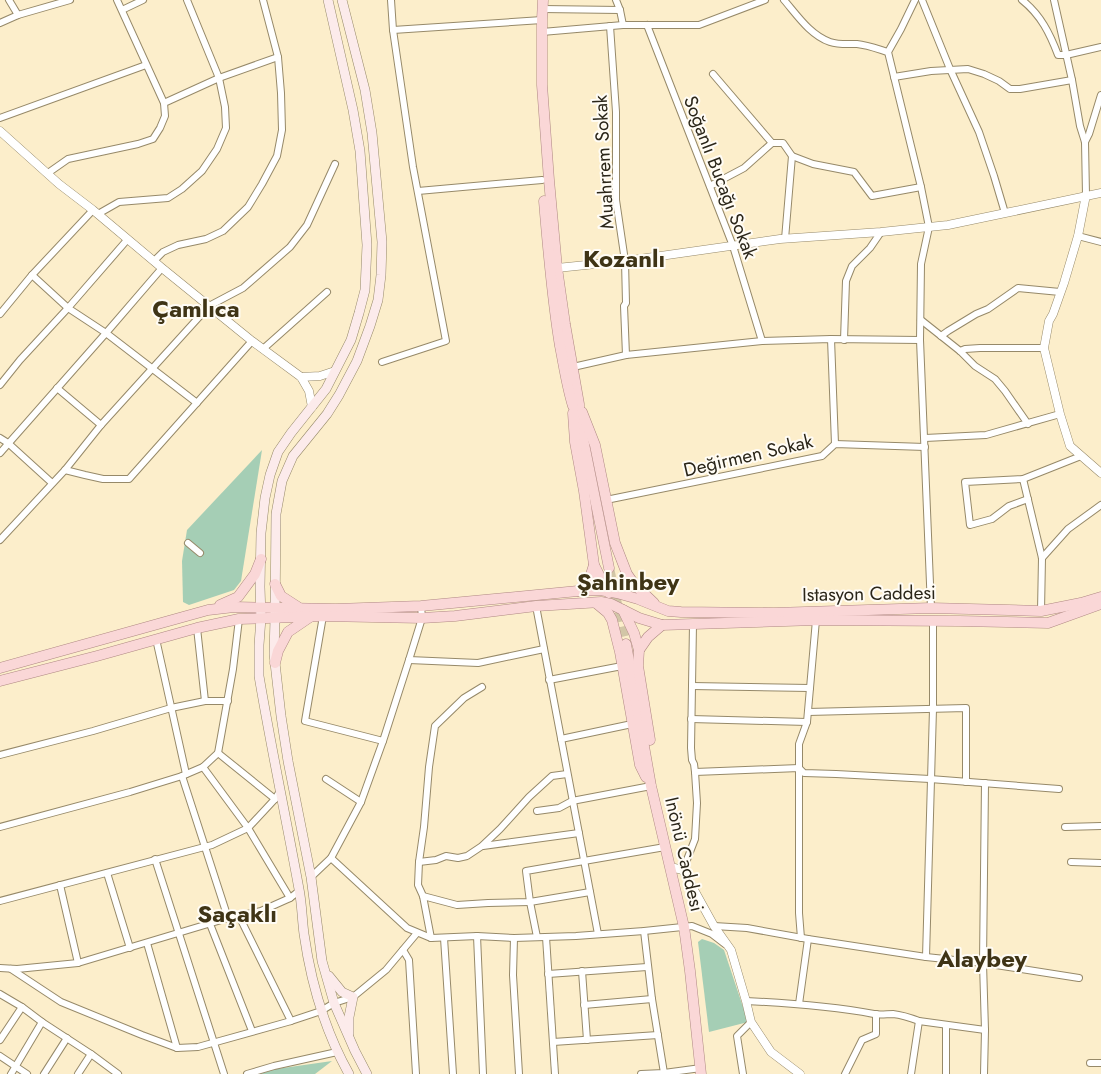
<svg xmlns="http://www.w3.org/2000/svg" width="1101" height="1074" font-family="Jost,sans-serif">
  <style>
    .green { fill: #a5ceb5 }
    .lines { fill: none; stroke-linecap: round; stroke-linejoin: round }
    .primary-tunnel { stroke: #d2c6a7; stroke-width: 10; stroke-dasharray: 10 5; stroke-linecap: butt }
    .minor-casing { stroke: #968969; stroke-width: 8 }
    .tertiary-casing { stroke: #968969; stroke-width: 9 }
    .secondary-casing { stroke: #968969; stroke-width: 10 }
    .primary-casing { stroke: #af8883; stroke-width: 11 }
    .minor { stroke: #fff; stroke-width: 6 }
    .tertiary { stroke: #fff; stroke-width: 8 }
    .secondary { stroke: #fcebeb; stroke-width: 9 }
    .primary { stroke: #fad7d7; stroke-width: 10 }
    .labels { text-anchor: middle; stroke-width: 4; stroke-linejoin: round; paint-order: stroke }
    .street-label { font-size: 19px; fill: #2b2619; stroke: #fffcf5 }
    .district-label { font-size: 24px; font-weight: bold; fill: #3f3416; stroke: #fffcf5 }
  </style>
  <rect width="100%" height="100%" fill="#fceecb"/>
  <g class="green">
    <path d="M262,450L241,581L234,590L189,605L183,602L182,561L187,530Z"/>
    <path d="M702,939L714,943L724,950L748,1022L709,1032L698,942Z"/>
    <path d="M332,1061L315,1074H260L276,1069Z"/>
  </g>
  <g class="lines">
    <path class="primary-tunnel" d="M609,568L626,644"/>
    <g class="minor-casing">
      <g id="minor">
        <path d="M9,0L18,15"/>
        <path d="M616,0L620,10L623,25"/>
        <path d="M784,0C797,15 810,35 830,42C839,45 848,44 857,44C867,45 878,49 888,52"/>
        <path d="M915,0L901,29L888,52L921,187L929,227L921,264L920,340L931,608"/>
        <path d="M922,0L950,69L979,132L994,176L1005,213"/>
        <path d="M1022,0C1041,15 1050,34 1058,55H1066L1101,47"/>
        <path d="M1054,0L1072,80L1080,126L1085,142L1086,195"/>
        <path d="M542,9L620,10"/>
        <path d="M122,10L143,0"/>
        <path d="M0,23L18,15L70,0"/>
        <path d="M647,25L733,246L762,341"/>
        <path d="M610,26L616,112V200L625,261L626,303L624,306L626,355"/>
        <path d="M393,30L542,20"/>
        <path d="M542,32L623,25H699L765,0"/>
        <path d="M713,74L772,143H783L792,156L813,164L854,172L872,196L921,187"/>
        <path d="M894,77L931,71L968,69L984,74L999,81L1010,89H1020L1072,80"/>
        <path d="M164,103L219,78L278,57"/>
        <path d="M0,118L146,65"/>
        <path d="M1085,142L1089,134L1101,95"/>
        <path d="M48,173L68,159L138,144L153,139L160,128L165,116L164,103L117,0"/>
        <path d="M710,186L744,168L772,143"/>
        <path d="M418,191L542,180"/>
        <path d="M98,214L119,202L168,198L182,189L202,171L217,149L226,128L225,107L219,78L187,0"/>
        <path d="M1078,236L1101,242"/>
        <path d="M785,239L792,156"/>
        <path d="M154,261L163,252L178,245L206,239L223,231L248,207L262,184L277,156L282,130L281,93L278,57L263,0"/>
        <path d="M32,275L68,308L106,333L197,403"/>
        <path d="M0,314L32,275L93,210"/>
        <path d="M921,320L960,351L975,366L995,379L1005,391L1028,424"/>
        <path d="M941,336L948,331L976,314L988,309L1018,288L1060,292"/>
        <path d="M831,339L835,444"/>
        <path d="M844,340L846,281L852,266L870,248L881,232"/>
        <path d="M263,349L327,292"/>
        <path d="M960,351L965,349L980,348H1044"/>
        <path d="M382,362L446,341L413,167L393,30L391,0"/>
        <path d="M573,367L626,355L762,341L831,339L920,340"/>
        <path d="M0,385L20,360L68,308L127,240"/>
        <path d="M57,388L101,425"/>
        <path d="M0,438L8,443L52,483"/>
        <path d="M925,438L986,435L1060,414"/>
        <path d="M0,453L106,333L162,268"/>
        <path d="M65,470L85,475L103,479H129L252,341"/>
        <path d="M1023,479L1042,558L1041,611"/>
        <path d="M1028,499L1009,506L992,519L970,525L965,482L1023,479L1081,456"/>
        <path d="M606,500L822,456L835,444L925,447"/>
        <path d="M0,540L65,470L101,425L209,306L243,288L290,247L307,225L335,164"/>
        <path d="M188,543L200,553"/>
        <path d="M1042,558L1068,529L1101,505"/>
        <path d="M536,606L598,934"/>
        <path d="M323,616L305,721L383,741"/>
        <path d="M197,628L205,701"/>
        <path d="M156,639L186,774"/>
        <path d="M409,660L478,663L544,649"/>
        <path d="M549,680L622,666"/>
        <path d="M692,686L810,688"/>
        <path d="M808,712L966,708V782"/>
        <path d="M691,719L807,722"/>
        <path d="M561,739L632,724"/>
        <path d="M218,753L275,799"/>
        <path d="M0,755L93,731L171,708L205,701H228"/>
        <path d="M203,767L248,828L290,898"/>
        <path d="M695,772L799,768L804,773L836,774L930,779L1059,789"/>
        <path d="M182,776L228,918"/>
        <path d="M326,779L361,802"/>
        <path d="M537,811L559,808L572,801L651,786"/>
        <path d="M0,827L130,792L182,776L203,767L218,753L233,669L239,619"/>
        <path d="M1065,827L1101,826"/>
        <path d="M483,846L579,833"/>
        <path d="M331,858L407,928L431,938L477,936L514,938L576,936L644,931L692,926L712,934L725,944"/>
        <path d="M155,859L224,1074"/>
        <path d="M419,862L436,860L446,856L458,858L467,856L482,846L500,829L529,797L552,776L567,774"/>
        <path d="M1071,862L1101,863"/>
        <path d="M683,870L695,839L697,803L695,772L694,764L692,760L691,748L693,624"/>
        <path d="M107,873L130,948"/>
        <path d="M311,877L331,858L361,802L383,741L409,660L422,618L421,606"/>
        <path d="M60,885L78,963"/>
        <path d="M423,896L457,905L488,903L530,902L590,892"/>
        <path d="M0,901L212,845L248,828L275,799L280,791"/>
        <path d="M239,916L291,1021"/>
        <path d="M210,924L252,1031"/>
        <path d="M714,926L747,928L808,939L926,957L983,963L1079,978"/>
        <path d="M644,931L652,999L664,1073"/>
        <path d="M477,936L483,1074"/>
        <path d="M537,937L530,902L526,871L665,847"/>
        <path d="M546,937L555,1074"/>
        <path d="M431,938L423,896L418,885L419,862L424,827L429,767L435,726L464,698L482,687"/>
        <path d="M444,938L453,1074"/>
        <path d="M514,938L513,975L519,1074"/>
        <path d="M801,938L799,913V744L807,722L816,620"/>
        <path d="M147,943L177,1048"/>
        <path d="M403,950L409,960L416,1074"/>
        <path d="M926,957L933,709V621"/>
        <path d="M0,968L17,969L78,963L228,918L261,911L290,898L299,891"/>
        <path d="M11,969L61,1002L142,1035L177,1048L198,1047L291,1021L321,1011L334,1003L353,997L386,970L417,933"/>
        <path d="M582,971L587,1040"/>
        <path d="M548,974L647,967"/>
        <path d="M0,994L22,1007L42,1022L91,1054L118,1074"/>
        <path d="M746,1001C789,1003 831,1006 874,1014C880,1015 887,1014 893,1014C902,1015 911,1018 919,1021L985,1030"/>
        <path d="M799,1004L808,939"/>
        <path d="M584,1005L652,999"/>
        <path d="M946,1025V1074"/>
        <path d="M0,1040L22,1007"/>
        <path d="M553,1042L658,1035"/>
        <path d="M0,1056L27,1074"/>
        <path d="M1090,1063H1101"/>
        <path d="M11,1074L42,1022"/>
        <path d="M44,1074L67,1038"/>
        <path d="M78,1074L91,1054"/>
        <path d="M247,1074L274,1066L337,1052"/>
        <path d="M641,1074L664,1073L701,1068"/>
        <path d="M743,1074L737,1036L751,1022"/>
        <path d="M845,1074L862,1040L876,1034V1014"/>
        <path d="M911,1074L919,1021"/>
        <path d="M984,1074L985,1030L983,963L985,783"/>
      </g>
    </g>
    <g class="tertiary-casing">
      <g id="tertiary">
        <path d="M0,131L59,184L93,210L162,268L252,341L301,377L309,391L312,407"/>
        <path d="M1086,195L1078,236L1064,283L1053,314L1049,321L1044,348L1060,414L1070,446L1101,473"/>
        <path d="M557,268L625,261L780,239L881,232L948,225L1101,193"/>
        <path d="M301,377L320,376L335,371"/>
        <path d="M670,867L683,870L714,926L731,950L746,1001L751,1022L771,1052L800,1074"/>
      </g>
    </g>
    <g class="secondary-casing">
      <g id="secondary">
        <path d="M328,0L353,110L360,151L367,245L365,290L359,313L351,340L326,389L291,433L278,452L270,475L265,498L261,533L260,587L261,618L259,645V676C271,747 286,818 299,889C302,904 302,919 304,934C311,983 325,1031 349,1074"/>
        <path d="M342,0L365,90L372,133L382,242L381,275L378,300L370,326L357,361L339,395L327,414L293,456L282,481L276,514L275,618L274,654L281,716L288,761L311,877L322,961L334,1003L355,1051L367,1074"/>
        <path d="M329,976L342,992L353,997L349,1017V1034"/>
      </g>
    </g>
    <g class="primary-casing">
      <g id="primary">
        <path d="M543,0L542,20V85L549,180L557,268L565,324L579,404V419L609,568"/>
        <path d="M544,201C548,249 552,298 560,346C564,366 567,387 573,406"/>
        <path d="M582,412L595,445L615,543L627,574L634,584L654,603"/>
        <path d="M573,413L575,442L584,491L594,565L602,581L609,593"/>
        <path d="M275,584L281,596L298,607"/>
        <path d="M578,591L589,581L594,565"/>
        <path d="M596,603L608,613L612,620L620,652L640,765L646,777"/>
        <path d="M220,605L238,597L255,574L261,559"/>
        <path d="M623,610L634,633L639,650"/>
        <path d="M626,644L651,786L684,927L690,971L701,1074"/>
        <path d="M275,663L278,651L288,632L310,617"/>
        <path d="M0,668L208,610L234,607L336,609L421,606L578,591L600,590L617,593L638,599L668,611L681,612L774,613L931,608L1041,611L1081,603L1101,597"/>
        <path d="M0,681L97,656L197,628L239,619L323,616L422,618L455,616L536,606L601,602L611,604L639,618L662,625L816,620L959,621L1048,623L1101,604"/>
        <path d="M650,740L638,666L639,650L648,637L662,625"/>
      </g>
    </g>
    <use href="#minor" class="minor"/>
    <use href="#tertiary" class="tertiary"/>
    <use href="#secondary" class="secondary"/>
    <use href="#primary" class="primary"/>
  </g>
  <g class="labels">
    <g class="street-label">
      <text transform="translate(603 162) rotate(-93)" y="7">Muahrrem Sokak</text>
      <text transform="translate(721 177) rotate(69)" y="7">Soğanlı Bucağı Sokak</text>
      <text transform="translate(748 455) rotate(-13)" y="7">Değirmen Sokak</text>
      <text transform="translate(869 593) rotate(-1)" y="7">Istasyon Caddesi</text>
      <text transform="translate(685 854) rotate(77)" y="7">Inönü Caddesi</text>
    </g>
    <g class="district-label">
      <text x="624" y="267">Kozanlı</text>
      <text x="196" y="317">Çamlıca</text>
      <text x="628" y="590">Şahinbey</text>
      <text x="237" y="922">Saçaklı</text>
      <text x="982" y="967">Alaybey</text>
    </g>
  </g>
</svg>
